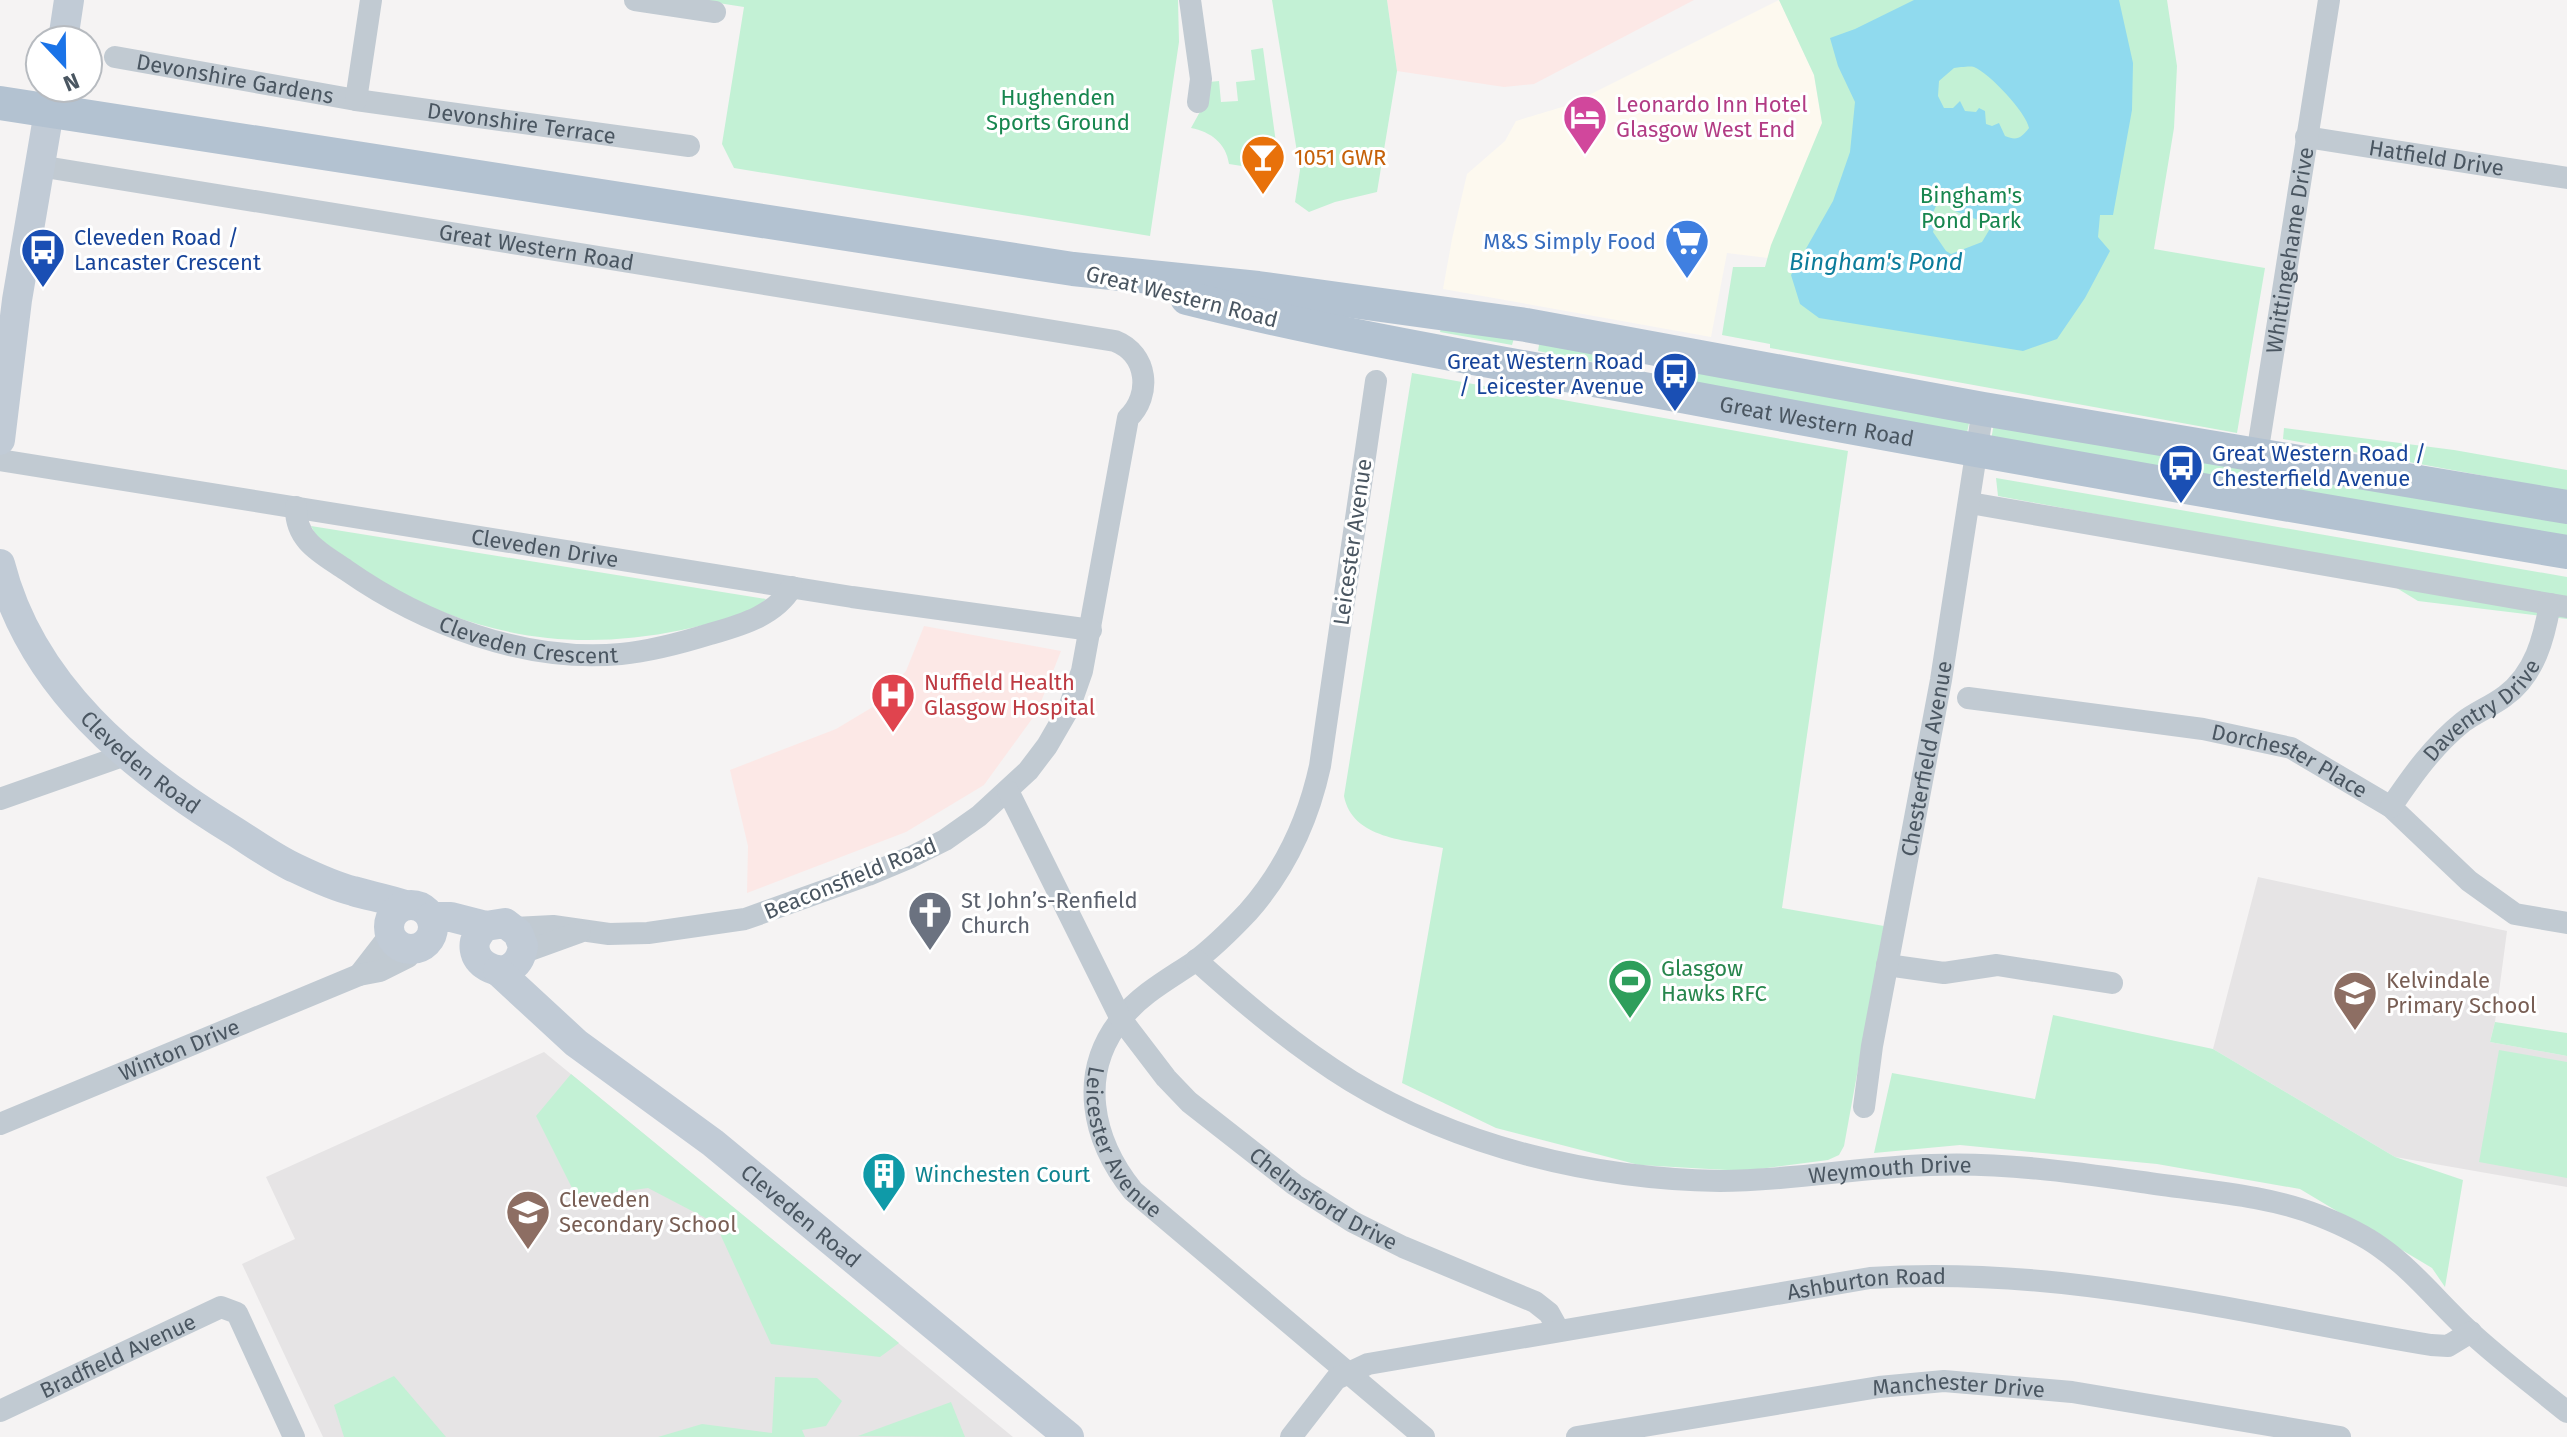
<svg xmlns="http://www.w3.org/2000/svg" width="2567" height="1437" font-family="'Fira Sans',sans-serif">
  <style>
    .commercial { fill: #fdf9ef }
    .education { fill: #e6e4e5 }
    .medical { fill: #fce8e6 }
    .green { fill: #c3f1d5 }
    .water { fill: #90daee; fill-rule: evenodd }
    .lines { fill: none; stroke-linecap: round; stroke-linejoin: round }
    .street { stroke: #c1cad2; stroke-width: 22 }
    .secondary { stroke: #c1cbd6; stroke-width: 30 }
    .primary { stroke: #b3c2d1; stroke-width: 34 }
    .labels { text-anchor: middle; stroke-width: 6; stroke-linejoin: round; paint-order: stroke }
    .street-label { font-size: 22px; fill: #4a5661; stroke: #fff }
    .park-label { font-size: 22px; fill: #17864f; stroke: #fff }
    .hotel-label { font-size: 22px; fill: #b23c85; stroke: #fff; text-anchor: start }
    .food-label { font-size: 22px; fill: #c56008; stroke: #fff; text-anchor: start }
    .transit-label { font-size: 22px; fill: #164399; stroke: #fff; text-anchor: start }
    .shop-label { font-size: 22px; fill: #366cbe; stroke: #fff; text-anchor: end }
    .health-label { font-size: 22px; fill: #be3a42; stroke: #fff; text-anchor: start }
    .worship-label { font-size: 22px; fill: #5b616d; stroke: #fff; text-anchor: start }
    .leisure-label { font-size: 22px; fill: #27864d; stroke: #fff; text-anchor: start }
    .education-label { font-size: 22px; fill: #785e54; stroke: #fff; text-anchor: start }
    .culture-label { font-size: 22px; fill: #0d838f; stroke: #fff; text-anchor: start }
    .water-label { font-size: 24px; font-style: italic; fill: #0c7c9b; stroke: #fff }
  </style>
  <rect width="100%" height="100%" fill="#f5f3f3"/>
  <path class="commercial" d="M1779,0L1814,75L1822,123L1768,258L1727,253L1711,337L1443,289L1452,239L1467,174L1505,141L1516,121L1569,105Z"/>
  <g class="education">
    <path d="M2258,877L2507,931L2495,1022L2490,1042L2567,1056V1187L2395,1157L2213,1049Z"/>
    <path d="M544,1052L1013,1437H323L242,1264L295,1239L266,1177Z"/>
  </g>
  <g class="medical">
    <path d="M1387,0H1694L1534,84L1504,87L1397,71Z"/>
    <path d="M924,626L1061,651L1037,712L984,785L906,832L747,893L748,846L730,770L836,729L876,705L906,671Z"/>
  </g>
  <g class="green">
    <path d="M699,0H1178L1179,42L1150,236L734,168L722,144L744,7Z"/>
    <path d="M1272,0H1387L1397,71L1377,192L1335,202L1309,212L1295,202L1300,170Z"/>
    <path d="M1779,0H2167L2177,66L2174,128L2154,249L2265,268L2237,433L1770,348V344L1722,335L1733,267H1765L1771,245L1822,123L1814,75Z"/>
    <path d="M1263,48L1280,172L1229,164C1226,143 1211,132 1191,128L1202,108L1209,82L1219,81L1221,102L1238,101L1236,82L1255,80L1251,50Z"/>
    <path d="M1443,321L1514,338L1512,345L1440,332Z"/>
    <path d="M1540,339L1635,362L1633,370L1627,375L1598,363L1538,351Z"/>
    <path d="M1660,362L1970,419L1966,437L1657,377Z"/>
    <path d="M1412,373L1848,451L1782,908L1884,926L1844,1146L1839,1155L1828,1160L1744,1171L1639,1165L1496,1128L1402,1083L1443,848C1407,840 1352,839 1344,796Z"/>
    <path d="M1994,423L2242,466L2240,481L1991,440Z"/>
    <path d="M2284,428L2454,450L2567,470V491L2283,439Z"/>
    <path d="M2269,471L2567,517V541L2266,487Z"/>
    <path d="M1996,478L2567,577V619L2418,601L2354,562L1998,496Z"/>
    <path d="M311,526L766,599C751,616 705,625 682,630C574,652 484,638 387,586C363,573 340,553 317,537Z"/>
    <path d="M2053,1015L2213,1049L2395,1157L2463,1180L2445,1287L2432,1268L2300,1189L2157,1164L1960,1145L1874,1153L1892,1073L2035,1099Z"/>
    <path d="M2495,1022L2567,1033V1056L2490,1042Z"/>
    <path d="M2499,1050L2567,1062V1178L2479,1162Z"/>
    <path d="M571,1074L899,1343L880,1357L771,1344L715,1223L648,1188L577,1198L536,1116Z"/>
    <path d="M394,1376L446,1437H344L334,1405Z"/>
    <path d="M775,1377L817,1378L842,1401L826,1426L802,1430L805,1437H658L702,1424L772,1433Z"/>
    <path d="M951,1402L965,1437L858,1436Z"/>
  </g>
  <path class="water" d="M1914,0H2119L2133,63L2132,110L2113,215H2100L2098,237L2110,251L2085,298L2057,339L2023,351L1819,318L1800,304L1791,275L1833,201L1850,152L1855,102L1838,66L1830,38L1855,29ZM1961,67C1966,67 1970,66 1974,67C1989,73 2026,112 2029,128C2021,138 2017,141 2005,136L1999,123L1992,126L1986,124L1985,111L1979,108L1976,112L1965,111L1960,101L1953,108H1944L1938,96L1939,81L1954,68ZM1946,194L1958,196L1960,203L1955,211L1978,220H1986L1991,227L1982,242L1951,254L1946,251L1933,232L1936,222L1931,217L1940,197Z"/>
  <g class="lines">
    <g class="street">
      <path d="M635,0L715,12"/>
      <path d="M1190,0L1201,79L1198,102"/>
      <path id="s1" d="M115,57L356,100L689,146"/>
      <path d="M356,100L371,0"/>
      <path id="s2" d="M2306,137L2567,178"/>
      <path id="s3" d="M39,166L1115,341C1148,354 1152,395 1128,418L1082,671L1069,708L1047,746L1028,771L979,816L945,840L911,857L868,875L745,919L648,933L609,934L553,926L514,928"/>
      <path id="s4" d="M1376,381L1320,766C1308,821 1286,869 1248,912C1231,930 1214,947 1194,962C1169,979 1141,994 1122,1018C1077,1073 1092,1140 1133,1191L1424,1437"/>
      <path id="s5" d="M0,460L852,597L1091,630"/>
      <path id="s6" d="M2250,499L2329,0"/>
      <path d="M1970,503L2567,607"/>
      <path id="s7" d="M296,507C295,541 321,553 346,570C423,624 525,663 621,654C651,651 681,643 710,634C741,625 775,616 792,587"/>
      <path id="s8" d="M1968,698L2203,729L2291,748L2391,807L2469,881L2515,914L2567,923"/>
      <path id="s9" d="M1008,791L1121,1019L1166,1078L1189,1102L1295,1185L1353,1222L1403,1247L1535,1302L1549,1313L1559,1331"/>
      <path d="M0,799L125,755"/>
      <path id="s10" d="M2391,807C2412,776 2433,746 2463,722C2476,712 2492,706 2505,696C2535,674 2544,638 2550,604"/>
      <path d="M522,953L580,932"/>
      <path id="s11" d="M1196,960C1245,1004 1295,1046 1351,1081C1459,1147 1594,1179 1720,1181C1790,1181 1860,1167 1931,1165C2001,1162 2072,1172 2142,1182C2199,1191 2266,1194 2320,1216C2340,1224 2362,1234 2380,1247C2413,1270 2439,1303 2468,1330C2499,1359 2534,1385 2567,1412"/>
      <path d="M1887,965L1944,973L1997,965L2112,983"/>
      <path d="M359,975L390,935"/>
      <path id="s12" d="M1864,1107L1872,1046L1941,680L1983,409"/>
      <path id="s13" d="M0,1124L359,975L380,971L408,957L409,949"/>
      <path id="s14" d="M0,1411L221,1307L237,1313L294,1437"/>
      <path id="s15" d="M1291,1437L1336,1379L1368,1364L1870,1278C2061,1265 2244,1314 2431,1345L2448,1346L2471,1332"/>
      <path id="s16" d="M1577,1437L1879,1387L1944,1381L2072,1392L2340,1437"/>
    </g>
    <g class="secondary">
      <path d="M63,40L69,0"/>
      <path d="M0,440L17,300L53,88"/>
      <path id="s17" d="M0,564C31,686 131,768 234,831C253,843 271,856 291,866C310,875 332,886 353,891C370,896 388,899 405,905"/>
      <circle cx="411" cy="927" r="22"/>
      <path d="M431,917H451L486,926L505,923L518,933L523,946C516,996 448,958 486,926"/>
      <path id="s18" d="M498,971L576,1043L713,1143L1069,1437"/>
    </g>
    <g class="primary">
      <path d="M0,103L1073,269L1258,288L1526,325L1983,409L2567,507"/>
      <path id="s19" d="M1187,298C1346,338 1509,364 1671,394C1969,450 2268,502 2567,552"/>
    </g>
  </g>
  <defs>
    <g id="hotel-pin" transform="scale(2.3)"><path d="M0 17L-7.5 6A9.5 9.5 0 1 1 7.5 6Z" fill="#d1479c" stroke="#fff"/><path d="M-6-4.5h1.5V1H6V5H4.5V3h-9V5H-6ZM-4 0a1.8 1.8 0 1 1 3.6 0ZM.5 0V-2.5h3Q6-2.5 6 0Z" fill="#fff"/></g>
    <g id="bar-pin" transform="scale(2.3)"><path d="M0 17L-7.5 6A9.5 9.5 0 1 1 7.5 6Z" fill="#e8710a" stroke="#fff"/><path d="M-6-5H6L.8 .8V4.5H3.5V6h-7V4.5H-.8V.8Z" fill="#fff"/></g>
    <g id="supermarket-pin" transform="scale(2.3)"><path d="M0 17L-7.5 6A9.5 9.5 0 1 1 7.5 6Z" fill="#3f7fe0" stroke="#fff"/><path d="M-6-5.5h2.5l.6 2H6L4.5 2H-2.5L-4.4-4H-6ZM-1.5 3.2a1.3 1.3 0 1 0 .1 0ZM3 3.2a1.3 1.3 0 1 0 .1 0Z" fill="#fff"/></g>
    <g id="bus-pin" transform="scale(2.3)"><path d="M0 17L-7.5 6A9.5 9.5 0 1 1 7.5 6Z" fill="#1a4fb4" stroke="#fff"/><path d="M-5-6H5V4H4V6H2V4H-2V6H-4V4H-5ZM-3.5-4V0h7V-4ZM-3.5 1.2v1.5H-2V1.2ZM2 1.2v1.5H3.5V1.2Z" fill="#fff"/></g>
    <g id="hospital-pin" transform="scale(2.3)"><path d="M0 17L-7.5 6A9.5 9.5 0 1 1 7.5 6Z" fill="#e0444e" stroke="#fff"/><path d="M-5-5h3v3.5h4V-5h3V5h-3V1.5h-4V5h-3Z" fill="#fff"/></g>
    <g id="church-pin" transform="scale(2.3)"><path d="M0 17L-7.5 6A9.5 9.5 0 1 1 7.5 6Z" fill="#6b7280" stroke="#fff"/><path d="M-1.2-6h2.4v3.5h3.3v2.4h-3.3V6h-2.4V-.1h-3.3v-2.4h3.3Z" fill="#fff"/></g>
    <g id="stadium-pin" transform="scale(2.3)"><path d="M0 17L-7.5 6A9.5 9.5 0 1 1 7.5 6Z" fill="#2e9e5b" stroke="#fff"/><path d="M0-5a6.5 5 0 1 0 0 10a6.5 5 0 1 0 0-10ZM-3.5-1.8h7v3.6h-7Z" fill="#fff"/></g>
    <g id="school-pin" transform="scale(2.3)"><path d="M0 17L-7.5 6A9.5 9.5 0 1 1 7.5 6Z" fill="#8d6e63" stroke="#fff"/><path d="M0-5L7-2L0 1L-7-2ZM-4 1L0 2.5L4 1V4Q0 6-4 4Z" fill="#fff"/></g>
    <g id="building-pin" transform="scale(2.3)"><path d="M0 17L-7.5 6A9.5 9.5 0 1 1 7.5 6Z" fill="#0f9aa8" stroke="#fff"/><path d="M-4-6H4V6H1V3H-1V6H-4ZM-2.5-4.3h1.7v1.8h-1.7ZM.8-4.3h1.7v1.8H.8ZM-2.5-1h1.7V.8h-1.7ZM.8-1h1.7V.8H.8Z" fill="#fff"/></g>
  </defs>
  <g fill-rule="evenodd">
    <use href="#hotel-pin" x="1585" y="117"/>
    <use href="#bar-pin" x="1263" y="157"/>
    <use href="#supermarket-pin" x="1687" y="241"/>
    <use href="#bus-pin" x="43" y="250"/>
    <use href="#bus-pin" x="1675" y="374"/>
    <use href="#bus-pin" x="2181" y="466"/>
    <use href="#hospital-pin" x="893" y="695"/>
    <use href="#church-pin" x="930" y="913"/>
    <use href="#stadium-pin" x="1630" y="981"/>
    <use href="#school-pin" x="2355" y="993"/>
    <use href="#building-pin" x="884" y="1174"/>
    <use href="#school-pin" x="528" y="1212"/>
  </g>
  <g class="labels">
    <g class="street-label">
      <text dy="8" stroke="none"><textPath href="#s1" startOffset="122">Devonshire Gardens</textPath></text>
      <text dy="8" stroke="none"><textPath href="#s1" startOffset="412">Devonshire Terrace</textPath></text>
      <text dy="8" stroke="none"><textPath href="#s2" startOffset="132">Hatfield Drive</textPath></text>
      <text dy="8" stroke="none"><textPath href="#s3" startOffset="504">Great Western Road</textPath></text>
      <text dy="8" stroke="none"><textPath href="#s6" startOffset="252">Whittingehame Drive</textPath></text>
      <text transform="translate(1182 296) rotate(14)" y="8">Great Western Road</text>
      <text dy="8" stroke="none"><textPath href="#s19" startOffset="642">Great Western Road</textPath></text>
      <text transform="translate(1352 542) rotate(-82)" y="8">Leicester Avenue</text>
      <text dy="8" stroke="none"><textPath href="#s5" startOffset="552">Cleveden Drive</textPath></text>
      <text dy="8" stroke="none"><textPath href="#s7" startOffset="284">Cleveden Crescent</textPath></text>
      <text dy="8" stroke="none"><textPath href="#s10" startOffset="134">Daventry Drive</textPath></text>
      <text dy="8" stroke="none"><textPath href="#s12" startOffset="354">Chesterfield Avenue</textPath></text>
      <text dy="8" stroke="none"><textPath href="#s17" startOffset="248">Cleveden Road</textPath></text>
      <text dy="8" stroke="none"><textPath href="#s8" startOffset="330">Dorchester Place</textPath></text>
      <text transform="translate(850 878) rotate(-22)" y="8">Beaconsfield Road</text>
      <text dy="8" stroke="none"><textPath href="#s13" startOffset="194">Winton Drive</textPath></text>
      <text dy="8" stroke="none"><textPath href="#s4" startOffset="858">Leicester Avenue</textPath></text>
      <text dy="8" stroke="none"><textPath href="#s11" startOffset="754">Weymouth Drive</textPath></text>
      <text dy="8" stroke="none"><textPath href="#s9" startOffset="528">Chelmsford Drive</textPath></text>
      <text dy="8" stroke="none"><textPath href="#s18" startOffset="390">Cleveden Road</textPath></text>
      <text dy="8" stroke="none"><textPath href="#s15" startOffset="614">Ashburton Road</textPath></text>
      <text dy="8" stroke="none"><textPath href="#s14" startOffset="130">Bradfield Avenue</textPath></text>
      <text dy="8" stroke="none"><textPath href="#s16" startOffset="386">Manchester Drive</textPath></text>
    </g>
    <g class="park-label">
      <text x="1058" y="105">Hughenden<tspan x="1058" dy="25">Sports Ground</tspan></text>
      <text x="1971" y="203">Bingham's<tspan x="1971" dy="25">Pond Park</tspan></text>
    </g>
    <g class="hotel-label">
      <text x="1616" y="112">Leonardo Inn Hotel<tspan x="1616" dy="25">Glasgow West End</tspan></text>
    </g>
    <g class="food-label">
      <text x="1294" y="165">1051 GWR</text>
    </g>
    <g class="transit-label">
      <text x="74" y="245">Cleveden Road /<tspan x="74" dy="25">Lancaster Crescent</tspan></text>
      <text x="1644" y="369" text-anchor="end">Great Western Road<tspan x="1644" dy="25">/ Leicester Avenue</tspan></text>
      <text x="2212" y="461">Great Western Road /<tspan x="2212" dy="25">Chesterfield Avenue</tspan></text>
    </g>
    <g class="shop-label">
      <text x="1656" y="249">M&amp;S Simply Food</text>
    </g>
    <g class="health-label">
      <text x="924" y="690">Nuffield Health<tspan x="924" dy="25">Glasgow Hospital</tspan></text>
    </g>
    <g class="worship-label">
      <text x="961" y="908">St John’s-Renfield<tspan x="961" dy="25">Church</tspan></text>
    </g>
    <g class="leisure-label">
      <text x="1661" y="976">Glasgow<tspan x="1661" dy="25">Hawks RFC</tspan></text>
    </g>
    <g class="education-label">
      <text x="2386" y="988">Kelvindale<tspan x="2386" dy="25">Primary School</tspan></text>
      <text x="559" y="1207">Cleveden<tspan x="559" dy="25">Secondary School</tspan></text>
    </g>
    <g class="culture-label">
      <text x="915" y="1182">Winchesten Court</text>
    </g>
    <g class="water-label">
      <text x="1876" y="270">Bingham's Pond</text>
    </g>
  </g>
  <g transform="translate(64 64) rotate(158)"><circle r="38" fill="#ffffff" stroke="#b7bbc0" stroke-width="2"/>
  <path d="M0-6L14 30L0 20L-14 30Z" fill="#1a73e8"/>
  <text y="-12" font-size="22" font-weight="bold" text-anchor="middle" fill="#4a5661">N</text>
  </g>
</svg>
